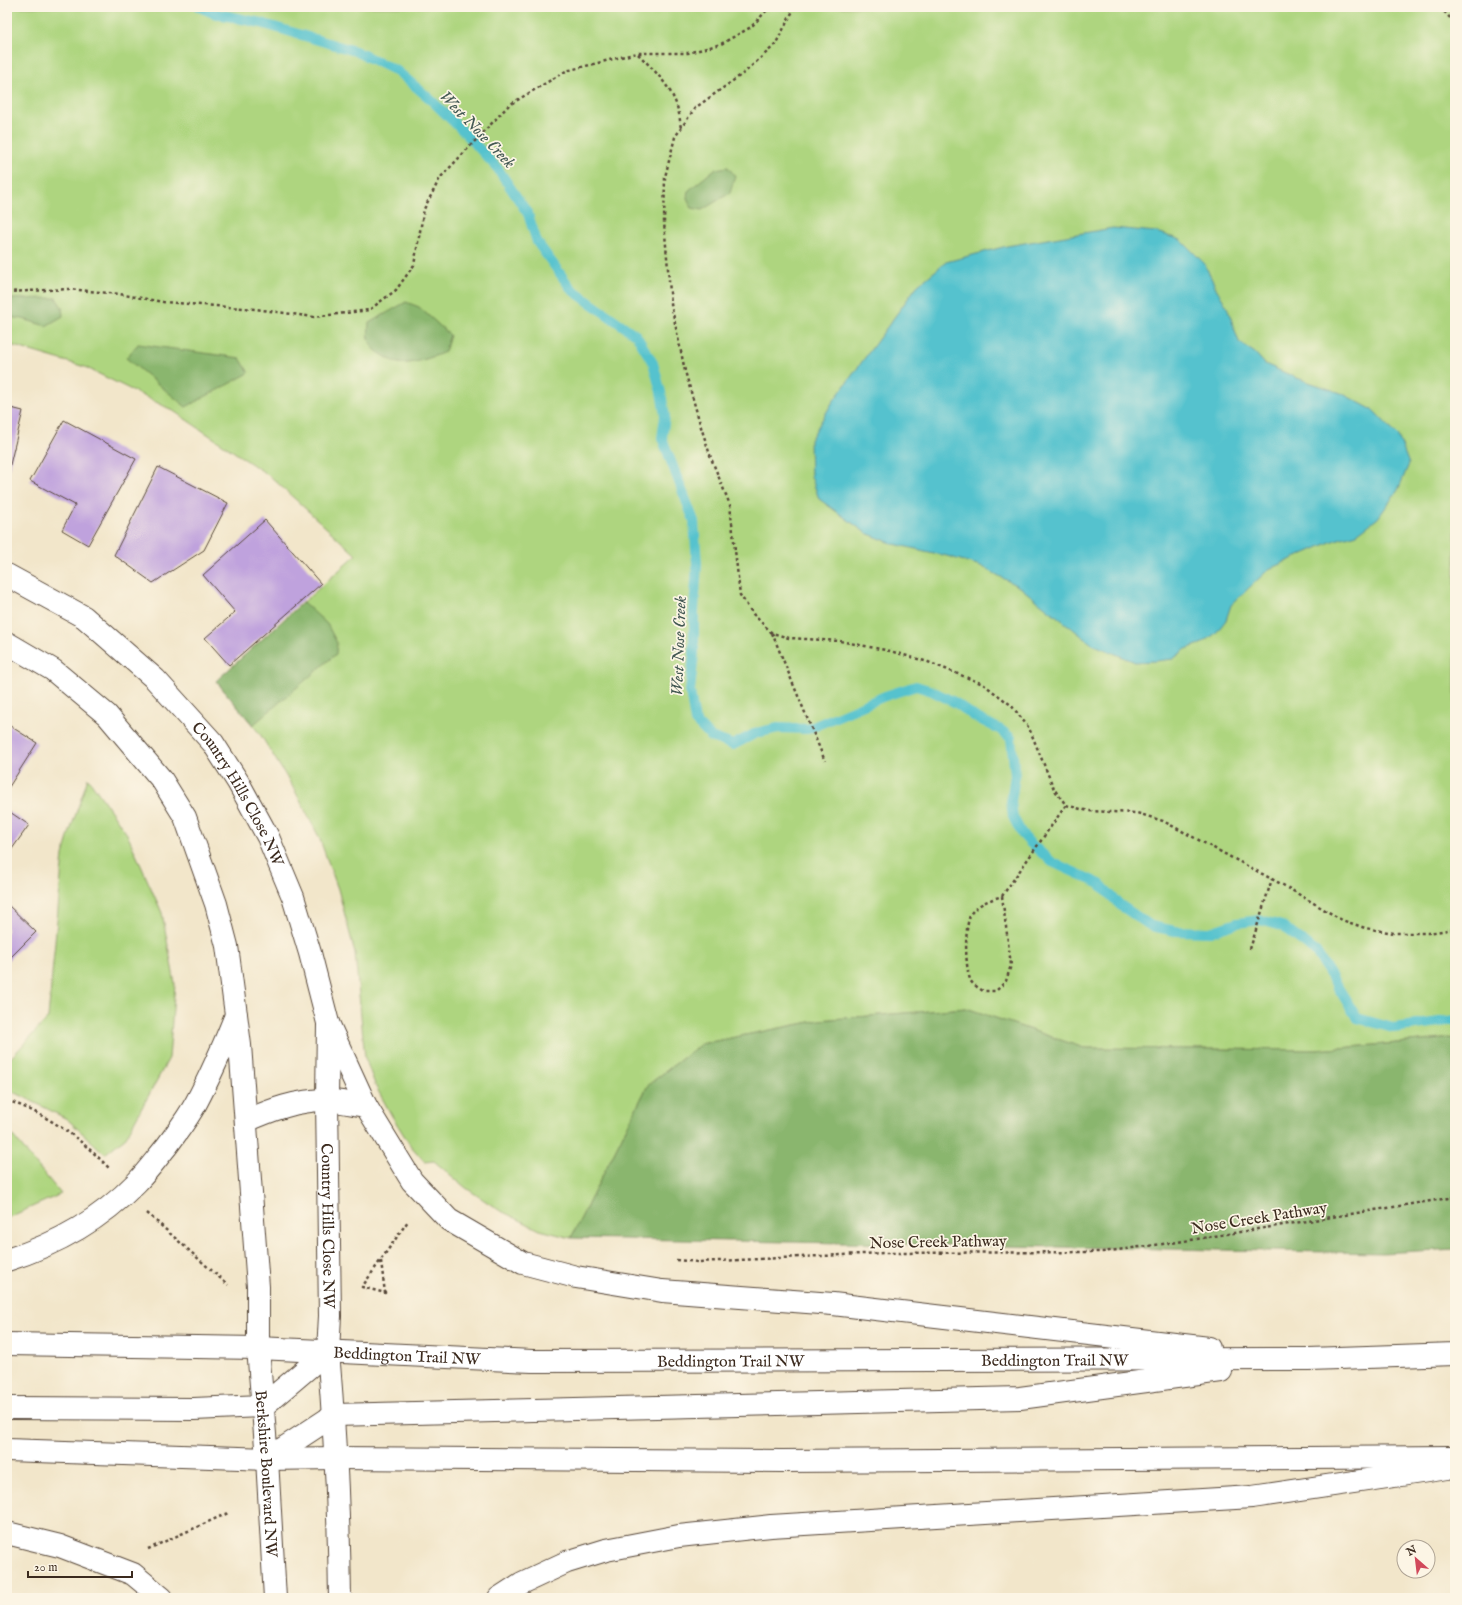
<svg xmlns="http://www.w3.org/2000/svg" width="1462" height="1605" font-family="'IM FELL English',serif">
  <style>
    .green { fill: #aed57f; stroke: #74804e }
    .forest { fill: #8ab66e; stroke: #627046 }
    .water { fill: #55c2ce; stroke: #487676 }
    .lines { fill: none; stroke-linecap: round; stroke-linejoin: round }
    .stream { stroke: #55c2ce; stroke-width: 10 }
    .building { fill: #bfa2dd }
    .minor-casing { stroke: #564638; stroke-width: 24 }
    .secondary-casing { stroke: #564638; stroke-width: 24 }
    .primary-casing { stroke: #564638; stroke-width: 24 }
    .path { stroke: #564638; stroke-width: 2.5; stroke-dasharray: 3 3; stroke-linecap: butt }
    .minor { stroke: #fff; stroke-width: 22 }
    .secondary { stroke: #fff; stroke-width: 22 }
    .primary { stroke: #fff; stroke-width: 22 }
    .labels { text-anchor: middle; stroke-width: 3.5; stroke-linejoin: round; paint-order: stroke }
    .street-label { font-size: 16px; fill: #3b2a1e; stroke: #fcf5e5 }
    .water-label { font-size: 17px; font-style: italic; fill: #435853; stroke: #fcf5e5 }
  </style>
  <rect width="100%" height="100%" fill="#fcf5e5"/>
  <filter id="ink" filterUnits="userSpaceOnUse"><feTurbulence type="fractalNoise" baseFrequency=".025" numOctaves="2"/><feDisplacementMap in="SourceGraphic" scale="8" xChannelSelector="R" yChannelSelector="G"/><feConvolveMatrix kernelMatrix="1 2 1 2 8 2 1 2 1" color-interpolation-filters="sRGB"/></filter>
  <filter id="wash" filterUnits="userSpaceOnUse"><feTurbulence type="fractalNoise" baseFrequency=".012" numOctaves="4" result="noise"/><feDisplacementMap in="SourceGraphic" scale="16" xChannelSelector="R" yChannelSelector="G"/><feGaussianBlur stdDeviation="0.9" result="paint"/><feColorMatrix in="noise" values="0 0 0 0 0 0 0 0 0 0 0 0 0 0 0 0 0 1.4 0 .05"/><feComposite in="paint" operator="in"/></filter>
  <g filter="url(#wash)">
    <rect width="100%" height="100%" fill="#f2e6ca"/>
    <g class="green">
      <path d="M7,7H1455V1038L1317,1050L1084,1048L966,1008L820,1020L701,1044L648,1085L571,1238L540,1230L499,1210L466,1188L434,1161L425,1162L410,1145L392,1116L376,1087L365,1058L355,953L338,889L319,837L294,789L260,734L216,681L356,555L271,477L172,410L85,367L7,344Z"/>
      <path d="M88,778L127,834L162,913L175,984L169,1058L126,1137L105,1154L67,1119L20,1095L7,1090V1062L48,1018L63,855L69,834Z"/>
      <path d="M7,1136H13L61,1194L7,1218Z"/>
    </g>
    <g class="forest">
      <path d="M728,167L735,176L730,193L702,210L692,208L687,198L688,191L715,169Z"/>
      <path d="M56,298L62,307L63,316L46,326L23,319L7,317V299Z"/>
      <path d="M406,302L419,307L450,335L445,352C433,357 412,365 399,363C396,363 391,360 388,358C370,349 367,343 369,323Z"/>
      <path d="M138,344L240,358L249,373L186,407L126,358Z"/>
      <path d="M303,602L327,624L337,643L336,654L253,725L216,681Z"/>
      <path d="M966,1008L1084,1048L1317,1050L1455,1038V1249L1382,1253L571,1238L648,1085L701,1044L820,1020Z"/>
    </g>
    <path class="water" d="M1113,228L1156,232L1181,240L1204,263L1216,288L1227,307L1239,342L1255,353L1265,364L1297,378L1341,393L1373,410L1398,436L1409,464L1398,490L1378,518L1357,534L1335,540L1269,569L1231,605L1226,620L1216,633L1203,643L1186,649L1173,659L1156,661L1135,662L1092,644L1021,588L981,566L947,556L894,544L866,533L819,499L811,476L810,440L832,403L917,286L946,262L1007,246Z"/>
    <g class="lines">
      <path class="stream" d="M199,7L213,13L261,23L355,51L397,71L428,97L466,134L498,169L528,214L537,242L572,290L636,335L653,363L661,392L665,416L662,438L694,521L697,564L694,612V654L690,691L695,721L711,737L733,745L756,733L778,728L808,729L885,696L916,686L932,691L956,703L975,717L1001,730L1011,738L1015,775L1011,802L1013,817L1022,834L1030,843L1052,862L1100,884L1120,905L1151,926L1175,931L1210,932L1237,923L1260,920L1282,926L1316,952L1357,1018L1393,1028L1455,1020"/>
    </g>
    <g id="blocks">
      <g class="building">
        <path d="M7,407L23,411L8,473H7Z"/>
        <path d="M64,420L136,459L88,545L62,530L75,505L30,481Z"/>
        <path d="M158,467L228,503L204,550L153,583L114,555Z"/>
        <path d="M265,520L321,584L229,665L205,638L235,612L203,575Z"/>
        <path d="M7,724L37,743L7,790Z"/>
        <path d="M7,810L29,825L7,856Z"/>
        <path d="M7,904L36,932L7,961Z"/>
      </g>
    </g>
  </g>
  <g filter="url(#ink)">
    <use href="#blocks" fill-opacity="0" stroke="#564638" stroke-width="1"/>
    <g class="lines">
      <g class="minor-casing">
        <g id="minor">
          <path id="s1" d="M7,575L84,617L155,679L213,743L238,782L268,837L293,897L310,953L328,1023L327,1100L330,1316L328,1351"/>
          <path d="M7,643L53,670L107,715L162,780L185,817L216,904L227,946L240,1045L258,1287V1348"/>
          <path d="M246,1121C271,1110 297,1100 326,1100C339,1101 353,1104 366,1106"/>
        </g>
      </g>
      <g class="secondary-casing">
        <g id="secondary">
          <path id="s2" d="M258,1348L267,1459L275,1598"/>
          <path d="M328,1351C335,1433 339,1515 340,1598"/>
        </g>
      </g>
      <g class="primary-casing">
        <g id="primary">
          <path d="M328,1023L366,1106L412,1181L449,1220L523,1263L576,1277L662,1291L833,1304L1209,1348"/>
          <path d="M7,1260C55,1245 101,1219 136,1183C147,1172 157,1158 167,1146C177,1132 188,1118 196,1103C211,1075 224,1045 236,1015"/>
          <path id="s3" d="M7,1344L258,1348L532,1361L1309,1359L1455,1354"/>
          <path d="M7,1408L194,1409L263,1406L328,1351"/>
          <path d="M7,1450L267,1459L336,1458L781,1461L1455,1457"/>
          <path d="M267,1459L334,1415L1020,1398L1221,1371"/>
          <path d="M7,1533L60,1546L133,1574L162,1598"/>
          <path d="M499,1598L522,1583L567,1562L606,1550L679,1536L771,1526L1252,1497L1448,1468"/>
        </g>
      </g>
      <g class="path">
        <path d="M795,7L775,45L745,72L695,108L675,137L665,177L664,222L671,304L685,371L701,427L711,458L730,505L740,595L753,614L772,633L789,638L840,641L890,651L928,662L983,684L1011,705L1029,728L1054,789L1066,805L1088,811L1137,813L1163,821L1283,885L1342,920L1365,928L1394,933H1428L1455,929"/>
        <path d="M1440,7L1452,20"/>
        <path d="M638,54C654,70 672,87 678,110C680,116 680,123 681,129"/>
        <path d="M7,292L69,289L119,294L163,302L255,309L314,317L369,310L396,290L414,265L424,209L440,178L509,105L566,71L637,53H688L721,44L751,27L770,7"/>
        <path d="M772,633L825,761"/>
        <path d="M1002,896L1011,965L1006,981L996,991H983C979,988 971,984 970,979C965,967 964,922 972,912C980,903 990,900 1002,896L1066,805"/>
        <path d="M1250,949L1272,879"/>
        <path d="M7,1100C49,1116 78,1136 109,1168"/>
        <path d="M147,1213L228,1285"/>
        <path d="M676,1260L698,1262L883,1253L1102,1252L1178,1242L1455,1197"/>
        <path d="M381,1261L385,1293L362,1287L408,1221"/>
        <path d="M148,1549L228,1513"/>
      </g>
      <use href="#minor" class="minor"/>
      <use href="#secondary" class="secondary"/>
      <use href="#primary" class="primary"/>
    </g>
  </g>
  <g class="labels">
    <g class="street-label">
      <text dy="6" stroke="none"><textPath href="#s1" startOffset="325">Country Hills Close NW</textPath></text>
      <text transform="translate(1259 1217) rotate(-9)" y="6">Nose Creek Pathway</text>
      <text dy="6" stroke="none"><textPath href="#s1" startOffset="776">Country Hills Close NW</textPath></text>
      <text transform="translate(938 1241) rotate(-1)" y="6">Nose Creek Pathway</text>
      <text dy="6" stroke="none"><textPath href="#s3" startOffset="400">Beddington Trail NW</textPath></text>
      <text dy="6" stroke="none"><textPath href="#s3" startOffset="724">Beddington Trail NW</textPath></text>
      <text dy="6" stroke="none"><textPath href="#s3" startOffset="1048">Beddington Trail NW</textPath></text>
      <text dy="6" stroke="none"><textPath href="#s2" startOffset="126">Berkshire Boulevard NW</textPath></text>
    </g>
    <g class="water-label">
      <text transform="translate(478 129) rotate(46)" y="6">West Nose Creek</text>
      <text transform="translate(678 646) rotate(-88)" y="6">West Nose Creek</text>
    </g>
  </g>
  <rect width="1462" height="1605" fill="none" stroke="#fcf5e5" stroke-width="24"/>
  <g transform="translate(1416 1559) rotate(332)"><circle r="19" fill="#fcf5e5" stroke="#afa495"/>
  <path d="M0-3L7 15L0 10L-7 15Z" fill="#d1495b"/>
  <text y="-6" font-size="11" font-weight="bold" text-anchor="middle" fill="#3b2a1e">N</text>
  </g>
  <path d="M28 1571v6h104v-6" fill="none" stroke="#3b2a1e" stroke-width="2"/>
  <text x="34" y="1571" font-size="12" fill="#3b2a1e" stroke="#fcf5e5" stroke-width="3" paint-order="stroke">20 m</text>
</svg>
